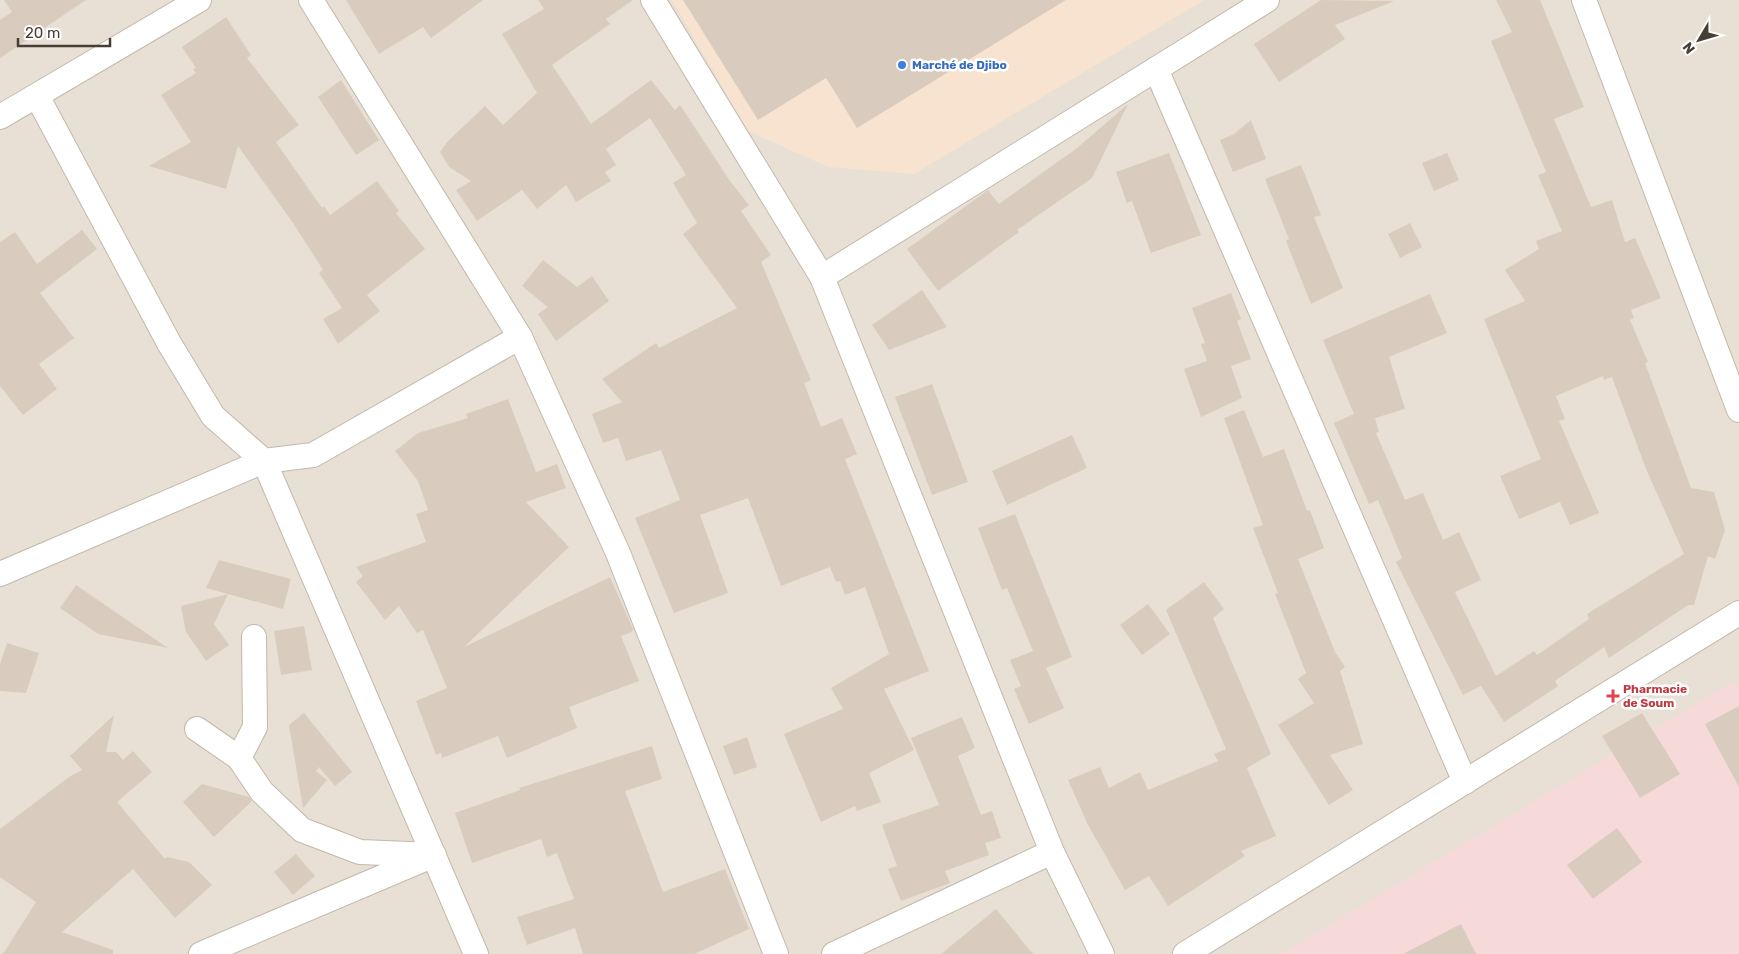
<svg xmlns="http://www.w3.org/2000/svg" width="1739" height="954" font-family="Rubik,sans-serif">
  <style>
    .residential { fill: #e8e0d4 }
    .commercial { fill: #f7e3d0 }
    .medical { fill: #f5dad9 }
    .building { fill: #d9ccbe }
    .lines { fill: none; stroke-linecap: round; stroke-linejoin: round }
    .minor-casing { stroke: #c3b8ab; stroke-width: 26 }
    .minor { stroke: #fff; stroke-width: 24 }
    .shop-dot { fill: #3f7fe0; stroke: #fff; stroke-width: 2 }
    .health-dot { fill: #e0444e; stroke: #fff; stroke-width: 2 }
    .labels { text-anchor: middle; stroke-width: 5; stroke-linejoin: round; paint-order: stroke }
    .shop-label { font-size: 12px; font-weight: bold; fill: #366cbe; stroke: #fff; text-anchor: start }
    .health-label { font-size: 12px; font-weight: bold; fill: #be3a42; stroke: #fff; text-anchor: start }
  </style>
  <rect width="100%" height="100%" fill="#f4efe6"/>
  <rect class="residential" x="0" y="0" width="1739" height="954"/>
  <path class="commercial" d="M672,0H1204L914,174L828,167L748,131Z"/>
  <path class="medical" d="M1732,682L1739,684V954H1281Z"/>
  <g class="building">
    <path d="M4,0H86L0,58V20L12,12Z"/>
    <path d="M346,0H483L431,38L423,27L379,54Z"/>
    <path d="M538,0H633L606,19L610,24L552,65L591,124L651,80L675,110L680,105L730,181L749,205L741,211L771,255L761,262L811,380L804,383L821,427L842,418L857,454L845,459L929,671L884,689L914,750L869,773L881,802L857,811L855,806L821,822L784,734L843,709L831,688L889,654L865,587L845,595L840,581L836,582L830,567L781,586L748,498L700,515L728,593L674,613L635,518L680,500L661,450L626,461L618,438L603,443L592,414L622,402L602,379L656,343L659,348L737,308L683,234L697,223L673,183L686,175L650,118L606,149L616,165L605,172L611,181L576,202L566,185L537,209L522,190L477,221L456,190L471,181L449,167L440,152L447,142L485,106L503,125L537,93L502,34L544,9Z"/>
    <path d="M683,0H1066L857,128L826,78L758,120Z"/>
    <path d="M1321,0L1394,1L1335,25L1345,39L1279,82L1254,44Z"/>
    <path d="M1496,0H1540L1584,107L1554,119L1591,207L1612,200L1625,242L1635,238L1661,298L1631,310L1634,318L1630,320L1648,362L1645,363L1691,488L1714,492L1725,530L1715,559L1708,556L1694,605H1688L1609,658L1604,647L1555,681L1558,686L1504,722L1481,686L1463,695L1396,562L1402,558L1378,500L1369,504L1334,423L1354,414L1323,340L1430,294L1447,333L1389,357L1405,409L1375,418L1379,432L1376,433L1405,500L1423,493L1443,540L1459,532L1481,580L1455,592L1496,676L1534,651L1537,655L1589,619L1587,614L1684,554L1646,469L1612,377L1604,380L1603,376L1556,396L1565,419L1559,421L1599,513L1570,525L1560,502L1519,519L1500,476L1541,459L1484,319L1525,301L1505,270L1539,249L1536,241L1562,231L1538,175L1546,172L1491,41L1512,32Z"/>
    <path d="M226,17L251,55L247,58L299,125L276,142L322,208L324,206L330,215L377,181L399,211L396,213L425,249L367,295L380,311L338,344L323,319L342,308L319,273L323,270L293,223L238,146L226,189L149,166L191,142L161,95L196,73L193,69L196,68L182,47Z"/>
    <path d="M341,80L379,140L356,155L318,97Z"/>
    <path d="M1128,104L1092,178L1017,230L1019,232L938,291L907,249L988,190L999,204L1077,148Z"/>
    <path d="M1251,120L1266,159L1233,172L1220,140L1234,134Z"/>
    <path d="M1169,153L1201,235L1151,253L1132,201L1127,203L1116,172Z"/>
    <path d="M1447,153L1459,180L1434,191L1422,163Z"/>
    <path d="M1301,165L1321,215L1314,217L1343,288L1311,304L1286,241L1289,239L1265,179Z"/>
    <path d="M1410,223L1422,247L1400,258L1388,234Z"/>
    <path d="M82,230L97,249L40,293L74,338L39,364L57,389L23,415L0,386V242L15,232L37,264Z"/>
    <path d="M543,260L577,287L592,276L609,301L556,341L538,314L548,307L522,286Z"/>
    <path d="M922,290L947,327L889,350L872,325Z"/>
    <path d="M1231,293L1241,319L1237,321L1251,359L1231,366L1242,398L1201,417L1184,369L1207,361L1201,344L1205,343L1192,308Z"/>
    <path d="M932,384L968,482L932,495L895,397Z"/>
    <path d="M508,399L536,472L557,464L566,488L526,502L569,547L464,647L610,577L633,629L632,632L621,636L639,681L569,707L577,728L507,758L498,736L442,758L441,753L436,755L416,701L447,688L423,630L417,633L399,606L385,620L356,582L363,576L356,567L426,542L416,514L428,510L418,481L395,451L418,433L468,418L466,414Z"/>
    <path d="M1244,410L1263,457L1284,449L1307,511L1310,510L1324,548L1298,559L1335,652L1345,667L1340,671L1363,744L1330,755L1353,790L1329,805L1278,725L1314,703L1298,679L1306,673L1275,594L1278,593L1253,528L1263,525L1224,418Z"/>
    <path d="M1072,435L1087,468L1007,505L992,471Z"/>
    <path d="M1015,514L1072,657L1046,668L1064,708L1029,724L1014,689L1021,686L1010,660L1033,651L1007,588L1002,590L978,528Z"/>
    <path d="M219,560L291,579L283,609L206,588Z"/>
    <path d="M1204,582L1224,609L1213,618L1271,754L1247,768L1276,836L1241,851L1245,856L1168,906L1149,876L1125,890L1088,825L1068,780L1100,767L1109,788L1140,772L1148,790L1218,761L1214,754L1226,749L1166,610Z"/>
    <path d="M76,585L168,648L98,634L60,608Z"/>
    <path d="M228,594L214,624L229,645L206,661L186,632L181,606Z"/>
    <path d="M1148,604L1170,634L1142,655L1120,625Z"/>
    <path d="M304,626L312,670L281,675L274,631Z"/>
    <path d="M7,643L39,653L26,693L0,691V664Z"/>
    <path d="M1739,706V787L1705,724Z"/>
    <path d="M304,713L352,772L335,786L319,767L316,771L327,780L303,808L289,725Z"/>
    <path d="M1642,713L1680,774L1640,798L1602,736Z"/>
    <path d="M114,715L106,752H116L123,760L133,751L152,772L117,802L165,859L167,857L189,862L212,885L175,918L133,869L62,932L113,950V954H3L36,902L0,877V829L69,777L82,770L70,756Z"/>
    <path d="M962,717L975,748L958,756L981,815L992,811L1001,838L985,843L989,855L945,871L950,883L901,901L888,869L897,866L882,825L939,805L911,738Z"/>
    <path d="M747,737L757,767L734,775L723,746Z"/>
    <path d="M652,746L662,779L625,791L663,892L725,869L749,929L694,954H583L575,928L527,945L517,917L574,899L557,853L547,857L541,839L472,863L455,813L520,790L519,788Z"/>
    <path d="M202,784L249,797L252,801L214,837L183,802Z"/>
    <path d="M1617,828L1642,862L1593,899L1567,865Z"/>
    <path d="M296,854L315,876L293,895L274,872Z"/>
    <path d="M996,909L1033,954H941Z"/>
    <path d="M1461,924L1476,954H1403Z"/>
  </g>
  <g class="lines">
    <g class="minor-casing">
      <g id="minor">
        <path d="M311,0L520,337L618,553L776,954"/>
        <path d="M653,0L822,277L1052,852L1102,954"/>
        <path d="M1584,0L1739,410"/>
        <path d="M1156,69L1465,782"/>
        <path d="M37,96L169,343L213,416L264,461L313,455L520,337"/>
        <path d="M0,117L199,0"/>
        <path d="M822,277L1267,0"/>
        <path d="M0,574L264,461L476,954"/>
        <path d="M197,729L239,758L262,792L302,830L360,852L434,855"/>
        <path d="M239,758L255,727L254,637"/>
        <path d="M201,954L427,858"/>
        <path d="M834,954L1052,852"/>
        <path d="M1185,954L1739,613"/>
      </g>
    </g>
    <use href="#minor" class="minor"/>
  </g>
  <circle class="shop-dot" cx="902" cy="65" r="5"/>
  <path class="health-dot" d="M1610.5 688.5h5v5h5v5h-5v5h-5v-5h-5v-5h5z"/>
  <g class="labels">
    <g class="shop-label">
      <text x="912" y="69">Marché de Djibo</text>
    </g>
    <g class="health-label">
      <text x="1623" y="693">Pharmacie<tspan x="1623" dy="14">de Soum</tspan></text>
    </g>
  </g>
  <g transform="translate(1699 40) rotate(232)" stroke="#ffffff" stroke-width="4" paint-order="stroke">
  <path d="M0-4L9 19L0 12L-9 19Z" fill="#473e35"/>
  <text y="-8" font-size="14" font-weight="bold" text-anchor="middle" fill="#473e35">N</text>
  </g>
  <path d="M18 38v8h92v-8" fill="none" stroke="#473e35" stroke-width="2.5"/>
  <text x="25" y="38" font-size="15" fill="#473e35" stroke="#ffffff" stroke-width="4" paint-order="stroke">20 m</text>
</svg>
